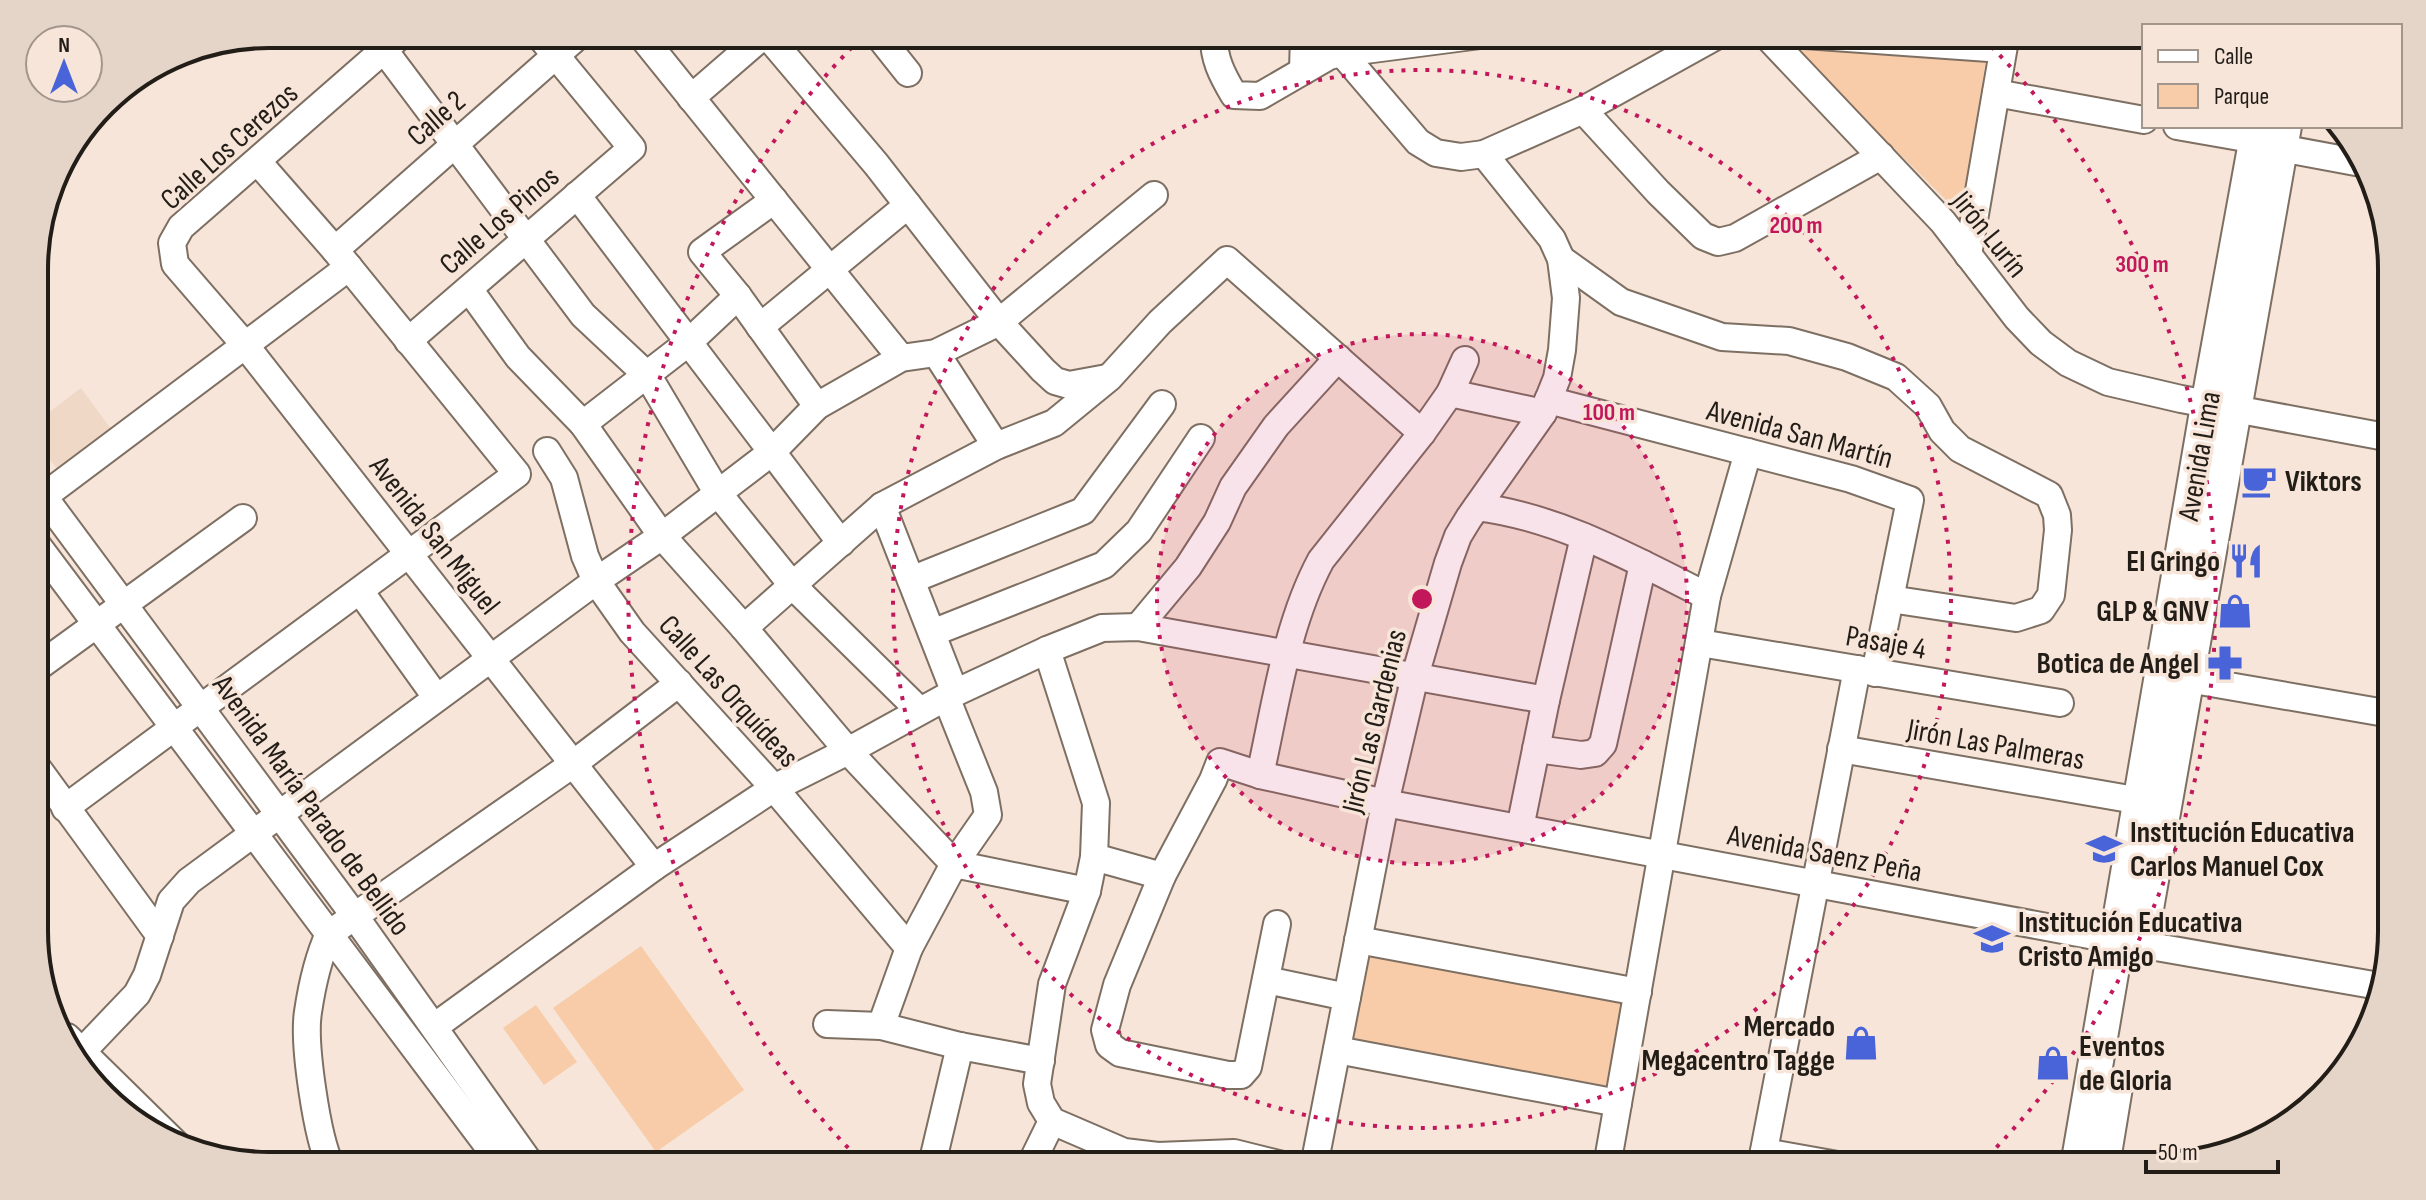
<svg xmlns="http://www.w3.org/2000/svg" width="2426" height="1200" font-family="'Sofia Sans Condensed',sans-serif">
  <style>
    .built { fill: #f0d8c6 }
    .green { fill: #f8cca9 }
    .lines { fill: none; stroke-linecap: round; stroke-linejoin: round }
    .minor-casing { stroke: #7e6f63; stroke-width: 30 }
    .major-casing { stroke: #7e6f63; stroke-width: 38 }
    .minor { stroke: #fff; stroke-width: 26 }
    .major { stroke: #fff; stroke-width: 34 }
    .ring { fill: none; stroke: #c2185b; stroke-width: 4; stroke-dasharray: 4 8 }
    .labels { text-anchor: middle; stroke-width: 7; stroke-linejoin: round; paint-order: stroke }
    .street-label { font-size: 30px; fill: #231d18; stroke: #f6e5d8 }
    .poi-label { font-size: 30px; font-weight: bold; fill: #231d18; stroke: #f6e5d8; text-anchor: start }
    .rim { fill: none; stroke: #231d18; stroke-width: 4 }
    .centre { fill: #c2185b; stroke: #f6e5d8; stroke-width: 4 }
    .ring-label { font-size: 24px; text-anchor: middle; font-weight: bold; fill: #c2185b; stroke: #f6e5d8; stroke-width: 7; stroke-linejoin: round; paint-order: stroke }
  </style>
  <rect width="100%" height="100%" fill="#f6e5d8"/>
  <path class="built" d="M81,388L111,429L57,469L35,440V423Z"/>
  <g class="green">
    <path d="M1784,39L1986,58L1962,216Z"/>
    <path d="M641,946L744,1090L656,1152L553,1008Z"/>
    <path d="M1367,953L1630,1001L1613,1087L1351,1039Z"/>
    <path d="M536,1005L577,1062L544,1085L503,1028Z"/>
  </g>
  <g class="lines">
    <g class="minor-casing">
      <g id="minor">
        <path d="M402,34L181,227L172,243L175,264L245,345L654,867"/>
        <path d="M640,34L901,358"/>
        <path d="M766,34L876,164L999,322L1043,370L1055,381L1069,385L1107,378"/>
        <path d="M877,34L908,73"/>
        <path d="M1214,34C1213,58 1222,75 1234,95L1260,96L1329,56L1342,53L1488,34"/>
        <path d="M1765,34L1943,222L2017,318L2041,343L2068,363L2108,382L2181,399L2391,438"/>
        <path d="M1791,34L2003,49"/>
        <path d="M384,50L583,315L648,376L717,492L793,586L919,710"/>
        <path d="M1342,53L1418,142L1436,153L1461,157L1484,154L1583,110L1720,34"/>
        <path d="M1303,71L1304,34"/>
        <path d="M1996,93L2144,120"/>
        <path d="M691,98L765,34"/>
        <path d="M1583,110L1658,192L1703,236L1718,242L1735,238L1881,156"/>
        <path d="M2177,126L2257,140"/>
        <path d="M2280,148L2361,163"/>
        <path d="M577,195L841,543"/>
        <path d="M774,200L702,252L738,296L817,406"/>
        <path d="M335,250L580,34"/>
        <path d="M1968,255L2006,34"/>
        <path d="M1561,259L1621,302L1722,337L1789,341L1847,357L1896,377L1928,406L1942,431L1960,449L2049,495L2057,515L2058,530L2051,595L2041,610L2016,618L1890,599"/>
        <path d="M469,289L518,357L583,424L662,536L744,628L848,751L954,864L1087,891"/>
        <path d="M760,327L908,205"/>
        <path d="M408,341L632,148L538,34"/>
        <path d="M936,353L996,446"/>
        <path d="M1450,393L1543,413"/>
        <path d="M1548,400L1851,479L1910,500L1875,673"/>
        <path d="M583,424L689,342L738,296"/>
        <path d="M547,451L564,478L585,556L596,581L632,632L774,788L909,948"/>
        <path d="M35,485L354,915L532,1166"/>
        <path d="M35,503L349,267"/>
        <path d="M882,506L955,693"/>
        <path d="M1477,507C1559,517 1633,559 1707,596"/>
        <path d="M35,542L503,1166"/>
        <path d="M911,580L1083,511L1162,404"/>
        <path d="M360,591L436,697"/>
        <path d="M1138,627L1188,567L1217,522L1233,487L1276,426L1338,358"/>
        <path d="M744,628L882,506L996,446L1054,423L1109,378L1160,322L1227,260L1422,433"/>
        <path d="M932,633L1104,565L1139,531L1201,438"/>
        <path d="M1700,643L2060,703"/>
        <path d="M1047,650L1096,803L1094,857L1087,891L1052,984L1037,1084L1041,1103L1052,1121L1124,1152L1158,1156L1234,1153L1287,1166"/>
        <path d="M35,669L243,518"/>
        <path d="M2188,679L2391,714"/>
        <path d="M1536,749L1581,755L1595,753L1603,744L1643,564"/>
        <path d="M1841,749L2141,801"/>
        <path d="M36,766L160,936"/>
        <path d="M1260,775C1276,704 1286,625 1321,560L1422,433L1450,393L1465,360"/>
        <path d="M65,808L517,474L335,250L258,162"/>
        <path d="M1520,828L1546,700L1584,537"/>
        <path d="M1094,857L1162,876"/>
        <path d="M1277,924L1248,1067L1241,1075H1228L1120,1053L1109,1045L1105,1030L1117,985L1162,876L1213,780L1220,762L1260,775L1385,803L2116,940L2379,986"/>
        <path d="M1358,940L1638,992"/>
        <path d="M1266,980L1347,997"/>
        <path d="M827,1024L881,1026L960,1046L1041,1061"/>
        <path d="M881,1026L909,948L954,864L988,815L984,792L946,697"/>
        <path d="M434,1027L654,867L774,788L848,751L946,697L1047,650L1102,628L1138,627L1546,700"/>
        <path d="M67,1037L177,1145"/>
        <path d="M1337,1050L1618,1103"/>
        <path d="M76,1058L137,994L147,975L171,901L189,881L596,581L662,536L772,452L817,406L901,358L936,353L999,322L1154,195"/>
        <path d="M1764,1152L1843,1166"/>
        <path d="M933,1160L960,1046"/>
        <path d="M331,1166C317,1139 303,1043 308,1012C312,985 318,958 329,934L573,764L679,683"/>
        <path d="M1030,1166L1052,1121"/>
        <path d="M1314,1166L1385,803L1415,676L1448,563L1458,536L1469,518L1543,413L1557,378L1562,350L1566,298L1561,259L1552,239L1484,154"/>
        <path d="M1607,1166L1707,596L1748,452"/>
        <path d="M1761,1166L1857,669"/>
      </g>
    </g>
    <g class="major-casing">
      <g id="major">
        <path d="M2139,948L2284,126"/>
        <path d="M2078,1166L2208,406L2259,126"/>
        <path d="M2102,1166L2115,1087"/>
      </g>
    </g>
    <use href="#minor" class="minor"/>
    <use href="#major" class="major"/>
  </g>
  <circle cx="1422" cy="599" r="265" fill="#c2185b" fill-opacity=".12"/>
  <g class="ring">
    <circle cx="1422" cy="599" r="265"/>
    <circle cx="1422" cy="599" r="529"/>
    <path d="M865 1165A794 794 0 0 1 861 38M1983 38A794 794 0 0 1 1979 1165"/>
  </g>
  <defs>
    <g id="cafe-bare" transform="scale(2.76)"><path d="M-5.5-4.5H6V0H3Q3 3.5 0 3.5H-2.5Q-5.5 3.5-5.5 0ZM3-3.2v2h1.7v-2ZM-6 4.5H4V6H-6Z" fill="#4964d8" stroke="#f6e5d8" stroke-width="2.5" paint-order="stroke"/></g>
    <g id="restaurant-bare" transform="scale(2.76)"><path d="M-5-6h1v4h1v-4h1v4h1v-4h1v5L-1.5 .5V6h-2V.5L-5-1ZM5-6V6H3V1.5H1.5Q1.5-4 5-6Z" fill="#4964d8" stroke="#f6e5d8" stroke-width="2.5" paint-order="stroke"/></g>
    <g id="shop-bare" transform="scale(2.76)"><path d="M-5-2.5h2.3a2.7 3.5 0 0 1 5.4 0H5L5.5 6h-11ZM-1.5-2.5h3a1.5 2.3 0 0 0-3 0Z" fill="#4964d8" stroke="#f6e5d8" stroke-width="2.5" paint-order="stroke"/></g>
    <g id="pharmacy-bare" transform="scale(2.76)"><path d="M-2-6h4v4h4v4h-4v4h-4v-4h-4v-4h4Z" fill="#4964d8" stroke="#f6e5d8" stroke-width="2.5" paint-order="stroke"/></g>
    <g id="school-bare" transform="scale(2.76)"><path d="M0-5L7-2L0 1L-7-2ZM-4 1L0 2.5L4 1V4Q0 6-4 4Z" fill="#4964d8" stroke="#f6e5d8" stroke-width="2.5" paint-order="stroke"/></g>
  </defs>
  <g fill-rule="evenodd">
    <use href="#cafe-bare" x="2259" y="481"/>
    <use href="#restaurant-bare" x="2246" y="561"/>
    <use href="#shop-bare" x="2235" y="611"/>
    <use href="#pharmacy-bare" x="2225" y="663"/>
    <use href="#school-bare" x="2104" y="849"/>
    <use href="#school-bare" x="1992" y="939"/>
    <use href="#shop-bare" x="1861" y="1043"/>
    <use href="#shop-bare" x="2053" y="1063"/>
  </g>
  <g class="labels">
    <g class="street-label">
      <text transform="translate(436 118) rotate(-41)" y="10">Calle 2</text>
      <text transform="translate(229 146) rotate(-42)" y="10">Calle Los Cerezos</text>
      <text transform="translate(499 220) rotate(-41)" y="10">Calle Los Pinos</text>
      <text transform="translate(1990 234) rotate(51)" y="10">Jirón Lurín</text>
      <text transform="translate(1800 434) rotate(15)" y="10">Avenida San Martín</text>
      <text transform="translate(2199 456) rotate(-80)" y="10">Avenida Lima</text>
      <text transform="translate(435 535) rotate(52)" y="10">Avenida San Miguel</text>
      <text transform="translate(1886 642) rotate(10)" y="10">Pasaje 4</text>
      <text transform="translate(729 691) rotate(48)" y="10">Calle Las Orquídeas</text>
      <text transform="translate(1374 721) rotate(-76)" y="10">Jirón Las Gardenias</text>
      <text transform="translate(1996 744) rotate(10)" y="10">Jirón Las Palmeras</text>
      <text transform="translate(312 805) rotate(54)" y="10">Avenida María Parado de Bellido</text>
      <text transform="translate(1825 853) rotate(11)" y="10">Avenida Saenz Peña</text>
    </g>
    <g class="poi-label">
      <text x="2285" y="491">Viktors</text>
      <text x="2220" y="571" text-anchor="end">El Gringo</text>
      <text x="2209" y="621" text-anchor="end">GLP &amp; GNV</text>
      <text x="2199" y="673" text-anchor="end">Botica de Angel</text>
      <text x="2130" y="842">Institución Educativa<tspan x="2130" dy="34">Carlos Manuel Cox</tspan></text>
      <text x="2018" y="932">Institución Educativa<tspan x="2018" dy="34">Cristo Amigo</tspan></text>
      <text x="1835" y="1036" text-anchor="end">Mercado<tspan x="1835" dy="34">Megacentro Tagge</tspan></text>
      <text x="2079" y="1056">Eventos<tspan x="2079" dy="34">de Gloria</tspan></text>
    </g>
  </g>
  <path d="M0 0H2426V1200H0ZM269 48H2157A221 221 0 0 1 2378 269V931A221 221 0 0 1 2157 1152H269A221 221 0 0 1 48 931V269A221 221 0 0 1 269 48Z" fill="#e5d5c9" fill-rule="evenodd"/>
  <path class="rim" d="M269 48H2157A221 221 0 0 1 2378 269V931A221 221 0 0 1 2157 1152H269A221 221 0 0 1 48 931V269A221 221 0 0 1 269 48Z"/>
  <circle cx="1422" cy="599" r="12" class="centre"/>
  <g class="ring-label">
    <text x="1796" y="233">200 m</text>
    <text x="2142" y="272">300 m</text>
    <text x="1609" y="420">100 m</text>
  </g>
  <rect x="2142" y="24" width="260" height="104" fill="#f6e5d8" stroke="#a2958b" stroke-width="2"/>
  <rect x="2158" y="50" width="40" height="12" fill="#ffffff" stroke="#a2958b" stroke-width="2"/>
  <text x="2214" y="64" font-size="24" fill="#231d18">Calle</text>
  <rect x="2158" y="84" width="40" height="24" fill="#f8cca9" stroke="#a2958b" stroke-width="2"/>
  <text x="2214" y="104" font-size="24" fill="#231d18">Parque</text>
  <g transform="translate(64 64)"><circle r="38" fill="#f6e5d8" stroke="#a2958b" stroke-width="2"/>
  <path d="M0-6L14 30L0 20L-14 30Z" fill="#4964d8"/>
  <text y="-12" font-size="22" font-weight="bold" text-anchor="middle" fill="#231d18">N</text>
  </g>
  <path d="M2146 1160v12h132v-12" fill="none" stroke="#231d18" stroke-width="4"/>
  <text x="2158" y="1160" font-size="24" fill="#231d18" stroke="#f6e5d8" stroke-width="6" paint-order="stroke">50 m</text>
</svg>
